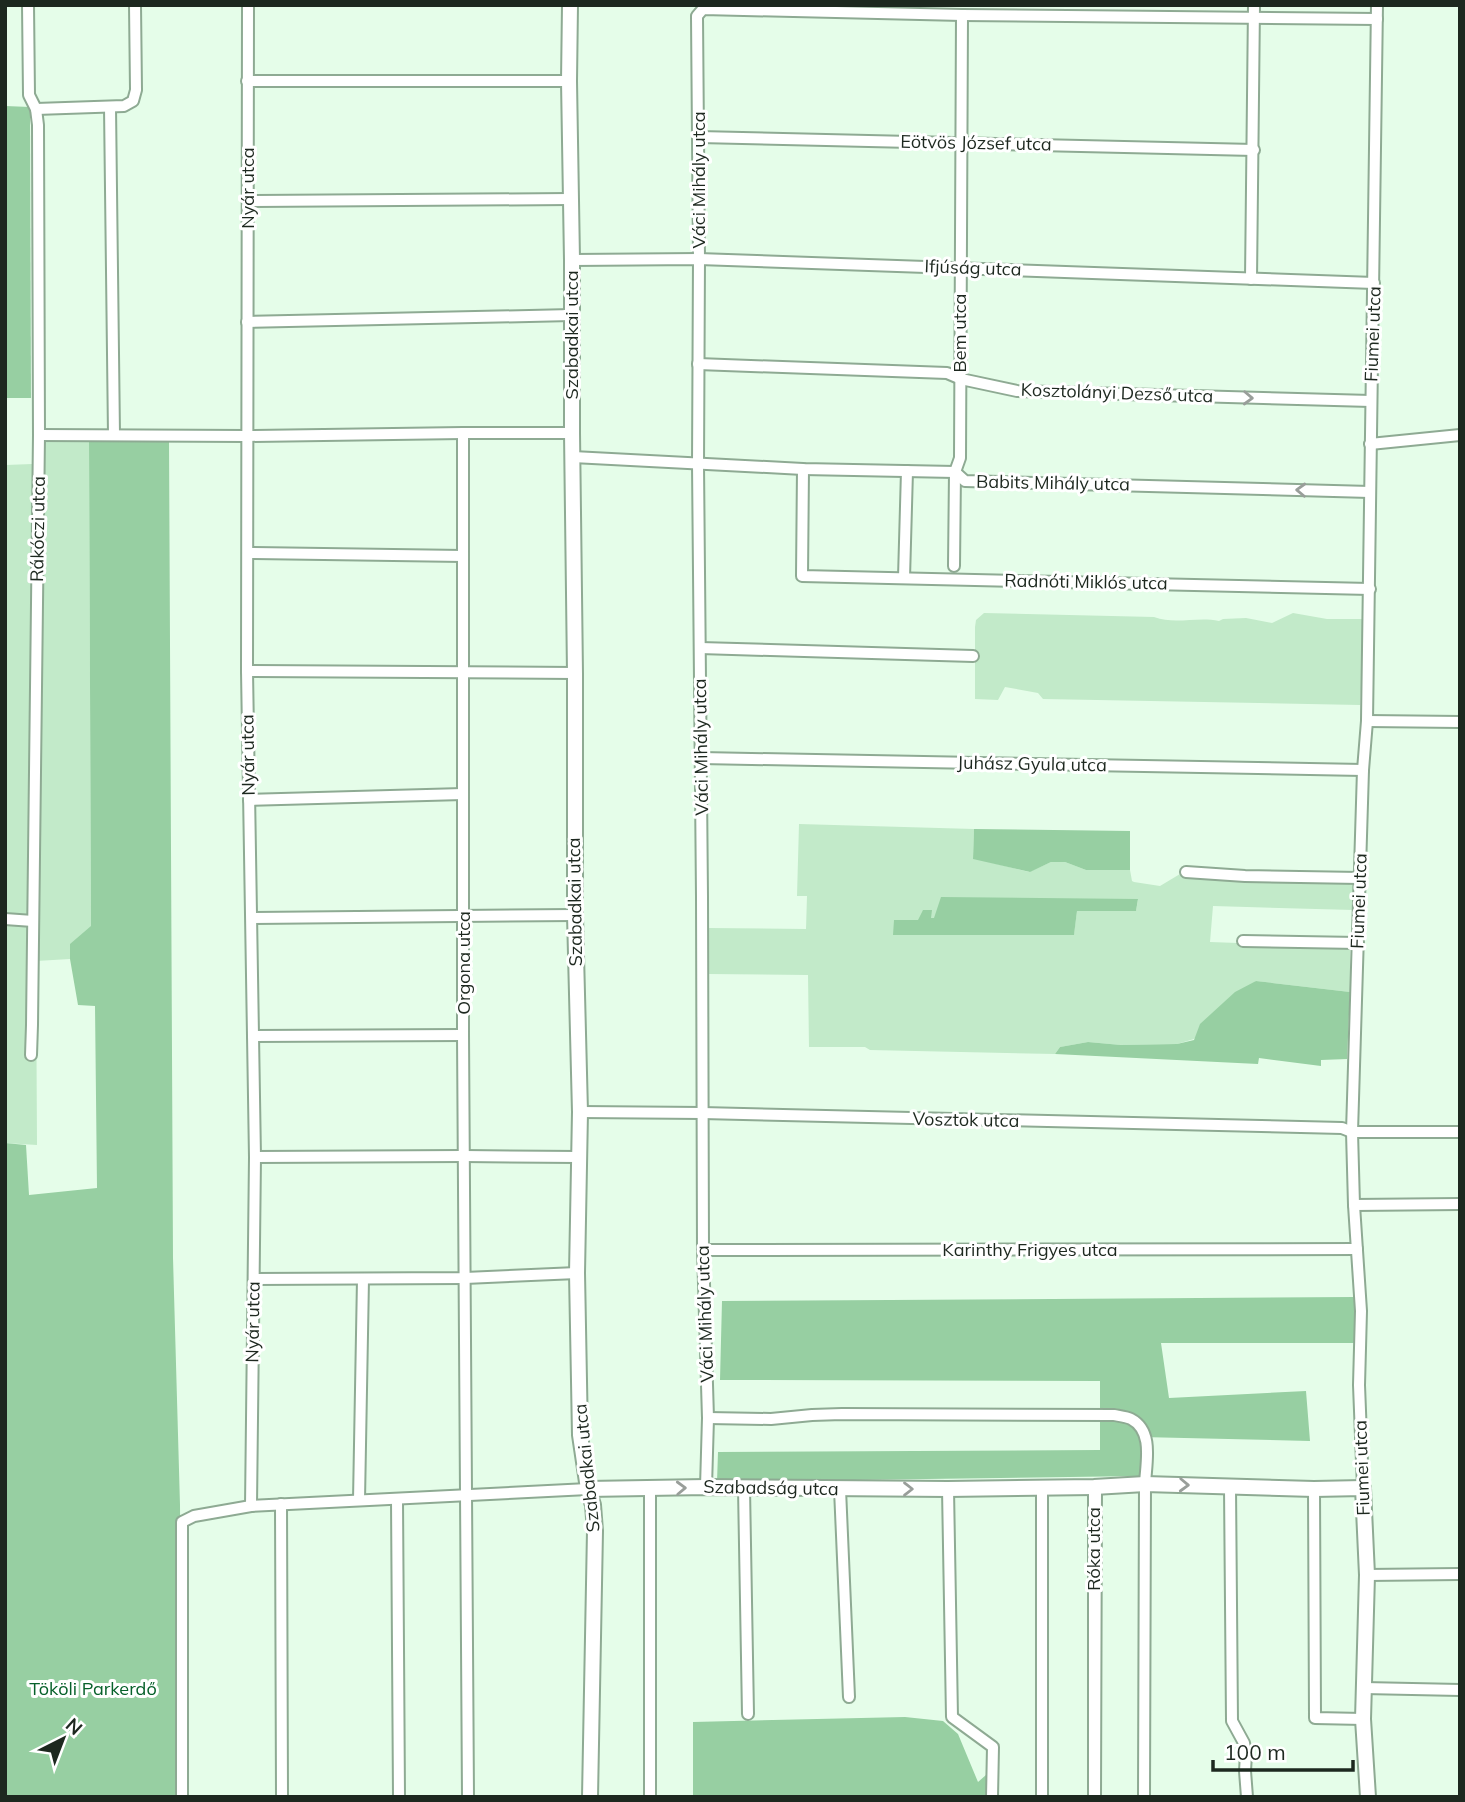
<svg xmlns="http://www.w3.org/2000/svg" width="1465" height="1802" font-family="Mulish,sans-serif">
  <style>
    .green { fill: #c2eac9; fill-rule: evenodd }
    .forest { fill: #97cfa2 }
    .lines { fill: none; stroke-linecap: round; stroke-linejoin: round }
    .minor-casing { stroke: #8eaa93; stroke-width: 14 }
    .tertiary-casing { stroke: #8eaa93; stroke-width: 18 }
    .minor { stroke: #fff; stroke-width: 10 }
    .tertiary { stroke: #fff; stroke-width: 14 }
    .oneway { stroke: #999e9a }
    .labels { text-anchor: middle; stroke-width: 6; stroke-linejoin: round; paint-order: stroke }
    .street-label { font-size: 18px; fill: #1d281f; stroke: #fff }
    .park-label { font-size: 18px; fill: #07612b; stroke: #fff }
  </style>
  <rect width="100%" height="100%" fill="#e5fde9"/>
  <g class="green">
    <path d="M5,330L6,465L32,464V440H89L91,927L71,944L70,959L36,961L37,1145L5,1143Z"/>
    <path d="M984,613L1154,617C1176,625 1197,616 1219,621L1223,619L1246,618L1272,623L1293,613L1327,619H1365L1360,705L1043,699L1038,693L1005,687L998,700L975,699V627L976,620Z"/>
    <path d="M799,824L974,829L973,858L1029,872L1051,862H1065L1086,870H1130L1132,881L1134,882L1160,886L1180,874L1259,879L1353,880V910L1213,906L1210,942L1350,947V992L1256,981L1194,1039L1177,1044L1121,1045L1088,1042L1060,1047L1055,1054L870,1050L865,1047H809L808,975L708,974L709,928L806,929L807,896H797ZM1138,900L1136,911H1077L1074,934L894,920H918Z"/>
  </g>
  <g class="forest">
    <path d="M5,106L30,107L31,398H6Z"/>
    <path d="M169,439L173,1258L180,1505L182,1797H5V1143L26,1145L29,1195L97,1188L95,1006L78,1005L70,959V944L91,926L89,440Z"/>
    <path d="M974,829L1130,831V870H1086L1065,862H1051L1030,872L973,859Z"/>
    <path d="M941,897L1138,899L1136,911H1077L1074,935H893L894,920H918L923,910H932L931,918H934Z"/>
    <path d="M1256,981L1350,992L1347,1059L1321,1060V1066L1259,1058L1258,1064L1055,1054L1060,1047L1088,1042L1121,1045L1177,1044L1194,1040L1200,1024L1235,992Z"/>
    <path d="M1355,1297V1343H1161L1169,1398L1306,1391L1310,1441L1141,1437L1140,1476L717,1482L718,1452L1100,1450V1381L720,1380L722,1301Z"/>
    <path d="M905,1717L943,1721L958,1734L978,1782L994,1768L995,1797H693V1722Z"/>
  </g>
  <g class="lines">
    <g class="minor-casing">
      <g id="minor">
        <path d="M28,5L29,95L36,109L38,125L39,435L32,1025L31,1055"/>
        <path d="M248,5L247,671L255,1157L251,1506"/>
        <path d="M247,81H569"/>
        <path d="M110,107L114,435"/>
        <path d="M36,109L124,106L133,101L136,90L135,5"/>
        <path d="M699,137L1254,150"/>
        <path d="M248,201L570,199"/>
        <path d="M572,260L699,259L1374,283"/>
        <path d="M1251,279L1254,5"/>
        <path d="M247,322L572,315"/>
        <path d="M698,364L947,373L961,379L1017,391L1371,401"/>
        <path d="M463,433V1035L468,1797"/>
        <path d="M39,435L247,436L463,433H572"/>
        <path d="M1370,444L1460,435"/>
        <path d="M573,457L803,469L955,472L965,481L1370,492"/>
        <path d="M803,469L802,576L1370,589"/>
        <path d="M248,553L463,556"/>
        <path d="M954,566L955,472L960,458L962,15"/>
        <path d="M904,578L907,471"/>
        <path d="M700,648L973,656"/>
        <path d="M247,671L575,673"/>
        <path d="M1367,721L1460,722"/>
        <path d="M701,758L1363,770"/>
        <path d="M249,800L463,794"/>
        <path d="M1186,872L1245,876L1360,878"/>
        <path d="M252,918L575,915"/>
        <path d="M5,919L33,921"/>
        <path d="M1243,941L1358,943"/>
        <path d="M253,1036L463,1035"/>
        <path d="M580,1112L702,1113L1342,1128L1352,1132H1460"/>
        <path d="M255,1157L464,1156L578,1157"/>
        <path d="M1354,1205L1460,1204"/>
        <path d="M703,1250L1357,1249"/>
        <path d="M254,1279L465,1278L577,1273"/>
        <path d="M708,1418L771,1419L812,1415L842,1414L1114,1415C1119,1416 1127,1417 1131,1419C1154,1431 1146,1463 1145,1484L1144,1797"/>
        <path d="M706,1487L708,1418L703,1250L702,897L698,464L699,259L697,16L703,9L962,15L1377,19"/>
        <path d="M1230,1487L1232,1721L1244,1743L1246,1754L1245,1771L1247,1797"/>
        <path d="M744,1488L748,1714"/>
        <path d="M1042,1488V1797"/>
        <path d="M1363,1488L1359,1385L1361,1311L1354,1205L1352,1132L1363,770L1367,721L1377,5"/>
        <path d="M840,1489L849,1697"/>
        <path d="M948,1489L952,1717L993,1747L992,1797"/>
        <path d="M1314,1489L1315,1718L1363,1719"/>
        <path d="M397,1499L399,1797"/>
        <path d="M359,1500L363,1279"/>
        <path d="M281,1504L282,1797"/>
        <path d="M1367,1575L1460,1574"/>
        <path d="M1364,1688L1460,1690"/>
        <path d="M182,1797V1522L194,1516L251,1506L588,1489"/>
        <path d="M650,1797V1489"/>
        <path d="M1094,1797V1487H1096L1095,1797"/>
      </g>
    </g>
    <g class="tertiary-casing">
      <g id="tertiary">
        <path d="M570,5L569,81L572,260V433L575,673V915L580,1112L577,1273L580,1435L588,1489L593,1505L595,1531L590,1797"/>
        <path d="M588,1489L706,1487L948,1489L1094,1487L1145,1484L1314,1489L1363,1488L1367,1575L1363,1719L1368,1797"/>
      </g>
    </g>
    <use href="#minor" class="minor"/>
    <use href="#tertiary" class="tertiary"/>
  </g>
  <defs><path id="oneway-chevron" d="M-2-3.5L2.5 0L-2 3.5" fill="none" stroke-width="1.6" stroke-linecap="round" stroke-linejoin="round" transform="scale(1.75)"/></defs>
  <g class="oneway">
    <use href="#oneway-chevron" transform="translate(1248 398) rotate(2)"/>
    <use href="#oneway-chevron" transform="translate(1301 490) rotate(-178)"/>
    <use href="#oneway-chevron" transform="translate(1184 1485) rotate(2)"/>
    <use href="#oneway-chevron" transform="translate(681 1488) rotate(-2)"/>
    <use href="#oneway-chevron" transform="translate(908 1489)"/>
  </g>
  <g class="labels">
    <g class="street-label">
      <text transform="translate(976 143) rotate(1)" y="6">Eötvös József utca</text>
      <text transform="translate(699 180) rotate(-90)" y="6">Váci Mihály utca</text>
      <text transform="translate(248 188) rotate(-90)" y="6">Nyár utca</text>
      <text transform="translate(973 268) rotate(2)" y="6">Ifjúság utca</text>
      <text transform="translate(960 333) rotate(-90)" y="6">Bem utca</text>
      <text transform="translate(1373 334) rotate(-88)" y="6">Fiumei utca</text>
      <text transform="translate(572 335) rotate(-90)" y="6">Szabadkai utca</text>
      <text transform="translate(1117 393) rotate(2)" y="6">Kosztolányi Dezső utca</text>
      <text transform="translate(1053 483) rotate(1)" y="6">Babits Mihály utca</text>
      <text transform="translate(38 529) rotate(-89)" y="6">Rákóczi utca</text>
      <text transform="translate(1086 582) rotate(1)" y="6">Radnóti Miklós utca</text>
      <text transform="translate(701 747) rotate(-91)" y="6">Váci Mihály utca</text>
      <text transform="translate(248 755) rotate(-91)" y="6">Nyár utca</text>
      <text transform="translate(1032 764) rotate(1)" y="6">Juhász Gyula utca</text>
      <text transform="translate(1359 901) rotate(-88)" y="6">Fiumei utca</text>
      <text transform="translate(575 902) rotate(-91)" y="6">Szabadkai utca</text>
      <text transform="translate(464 963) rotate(-90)" y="6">Orgona utca</text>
      <text transform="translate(966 1120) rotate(1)" y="6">Vosztok utca</text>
      <text x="1030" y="1256">Karinthy Frigyes utca</text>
      <text transform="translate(705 1314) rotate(-92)" y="6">Váci Mihály utca</text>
      <text transform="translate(253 1322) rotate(-89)" y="6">Nyár utca</text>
      <text transform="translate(587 1468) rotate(-96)" y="6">Szabadkai utca</text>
      <text transform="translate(1362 1468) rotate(-92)" y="6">Fiumei utca</text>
      <text transform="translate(771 1488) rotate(1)" y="6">Szabadság utca</text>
      <text transform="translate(1094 1549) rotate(-90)" y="6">Róka utca</text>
    </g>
    <g class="park-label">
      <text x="93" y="1695">Tököli Parkerdő</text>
    </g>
  </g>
  <rect width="1465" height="1802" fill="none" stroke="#1d281f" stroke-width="14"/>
  <g transform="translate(63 1739) rotate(42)" stroke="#ffffff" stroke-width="5" paint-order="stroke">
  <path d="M0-5L12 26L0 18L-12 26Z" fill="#1d281f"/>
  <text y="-10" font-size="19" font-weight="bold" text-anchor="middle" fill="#1d281f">N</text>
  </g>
  <path d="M1213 1760v10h140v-10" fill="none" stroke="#1d281f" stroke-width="3.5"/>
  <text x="1224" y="1760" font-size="21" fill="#1d281f" stroke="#ffffff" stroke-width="5" paint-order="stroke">100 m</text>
</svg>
